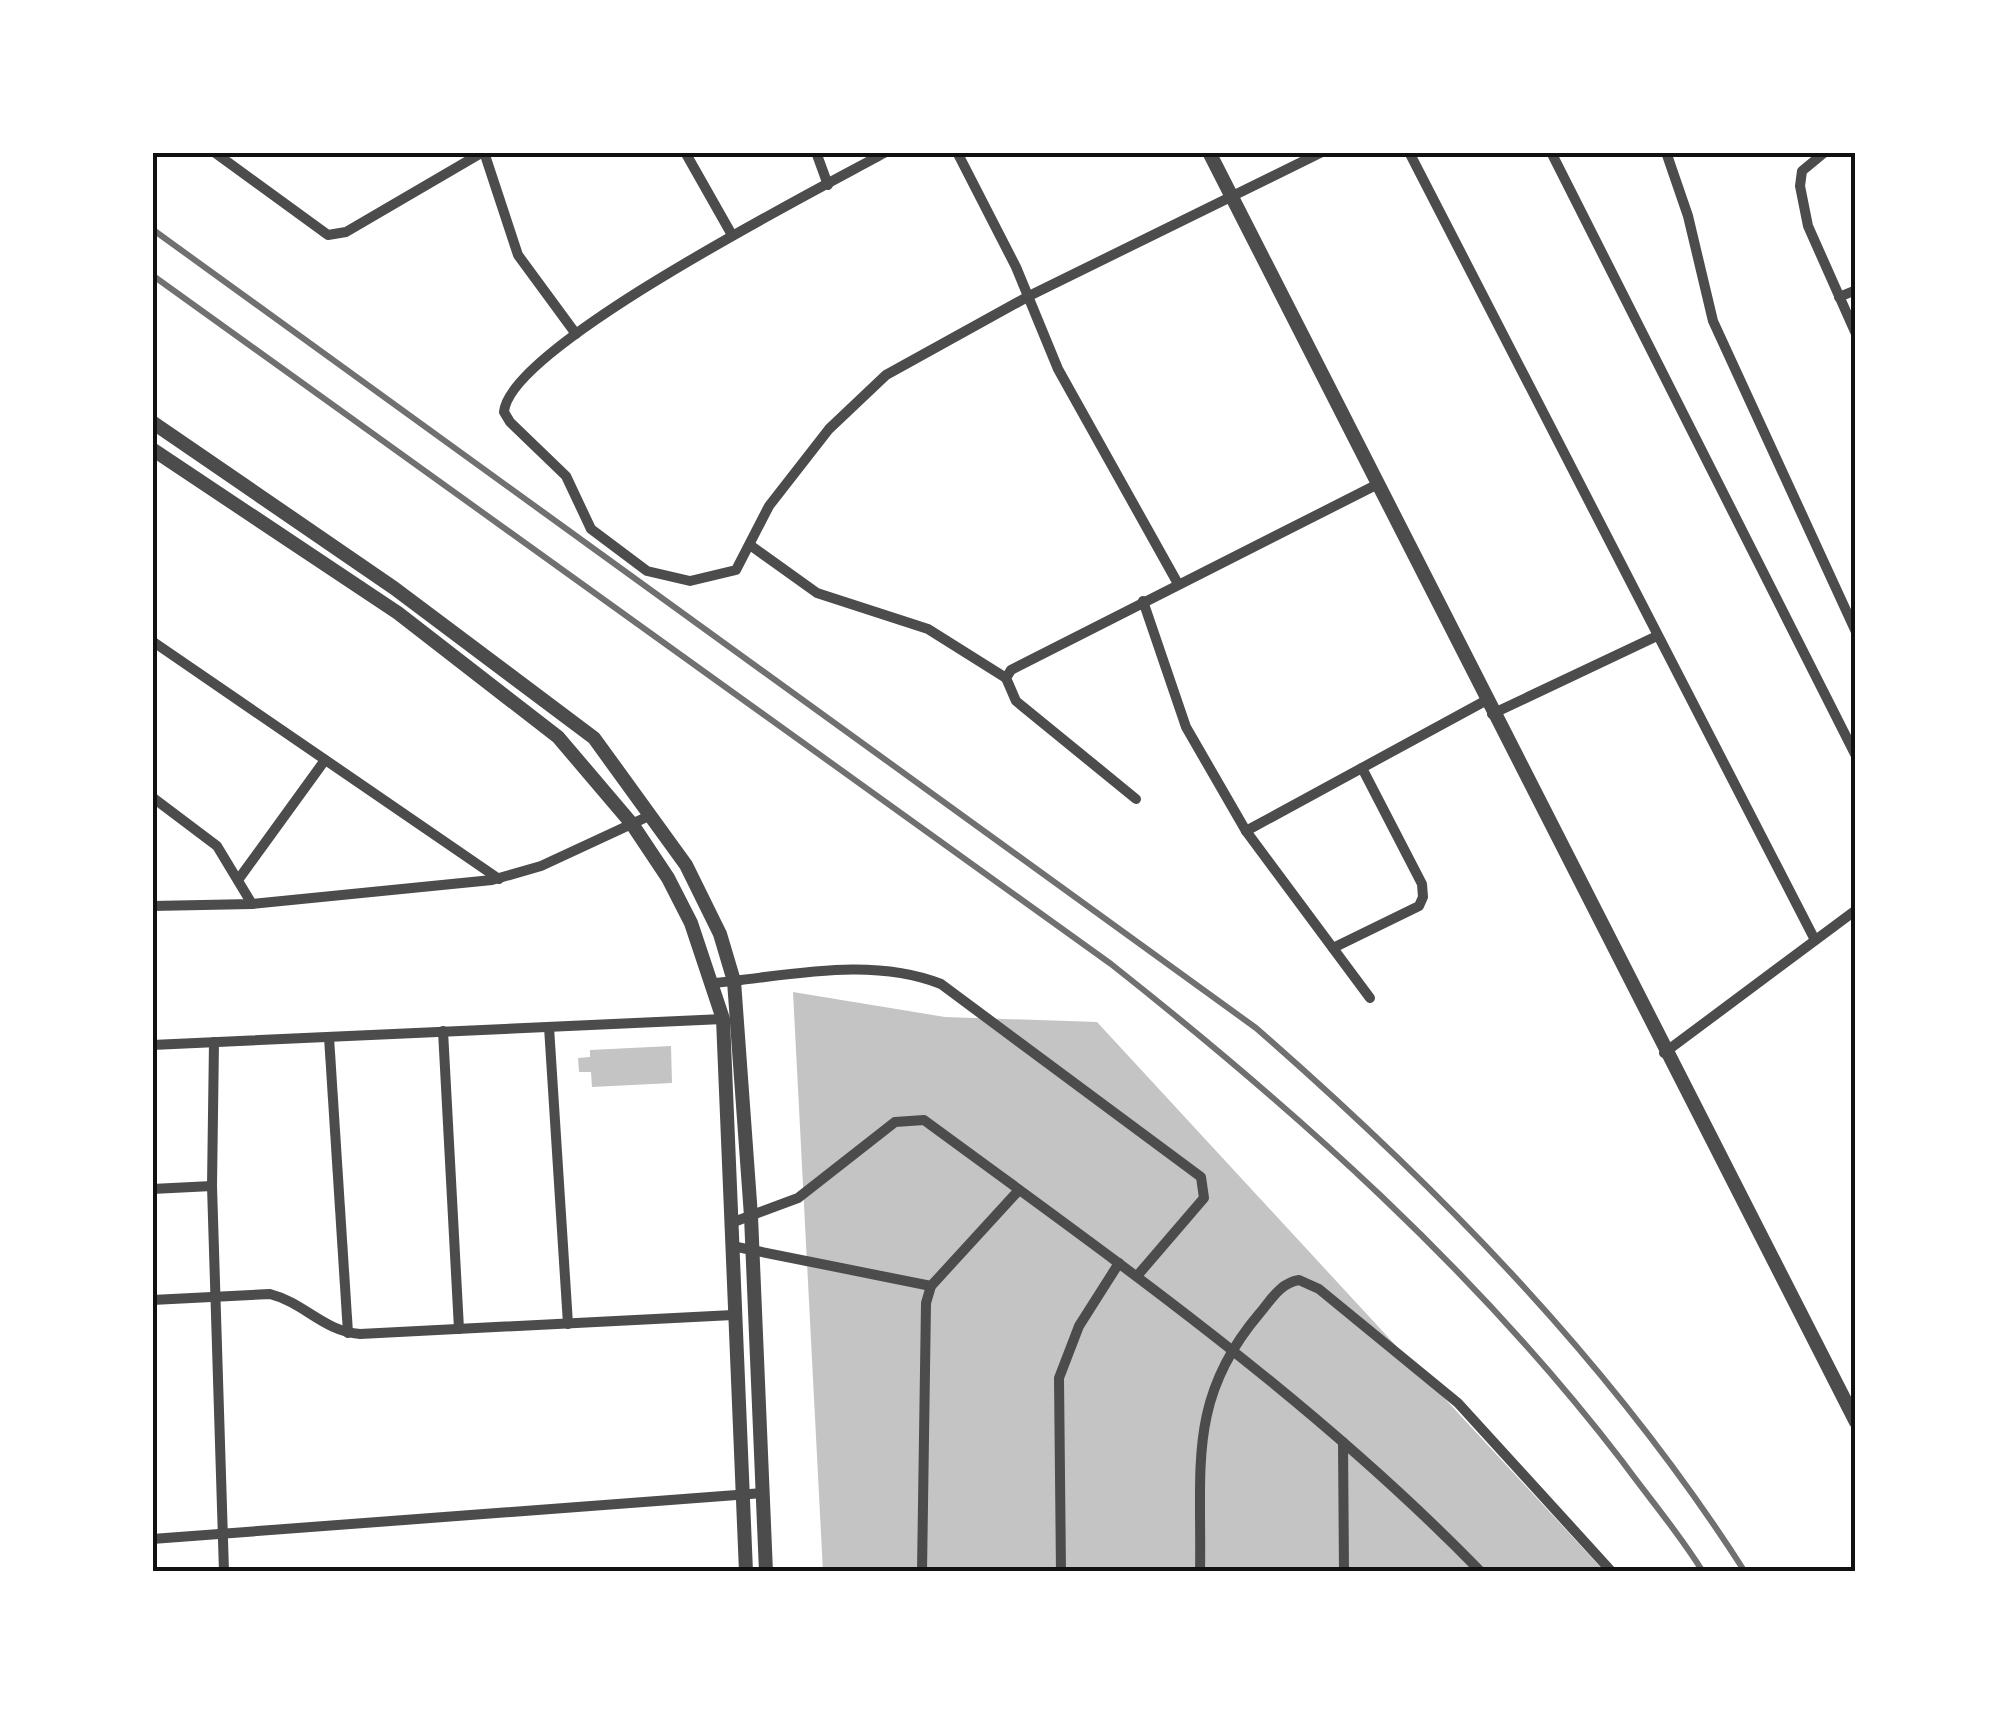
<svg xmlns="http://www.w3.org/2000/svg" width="2008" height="1724" font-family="'Noto Sans',sans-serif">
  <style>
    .building { fill: #c4c4c4 }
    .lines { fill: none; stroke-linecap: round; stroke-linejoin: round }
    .minor { stroke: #4c4c4c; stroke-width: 10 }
    .tertiary { stroke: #4c4c4c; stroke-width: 14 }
    .rail { stroke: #707070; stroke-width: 6 }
    .neatline { fill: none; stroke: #111; stroke-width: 4 }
  </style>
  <rect width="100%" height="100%" fill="#fff"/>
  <g class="building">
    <path d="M793,992L945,1017L1097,1022L1605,1572H823Z"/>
    <path d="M671,1046L672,1083L592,1087L591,1072H579L578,1058L590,1057V1050Z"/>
  </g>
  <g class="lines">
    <g class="minor">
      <path d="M214,152L328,235L346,232L483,152"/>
      <path d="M484,152L518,255L576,334"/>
      <path d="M685,152L732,235"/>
      <path d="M816,152L828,185"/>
      <path d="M886,152C821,188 509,346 504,412L510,422L566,476L591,529L647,571L690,581L736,570L769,506L829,429L886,375L1029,296L1322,152"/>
      <path d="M957,152L1016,267L1058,369L1177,582"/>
      <path d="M1409,152L1815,940"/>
      <path d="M1551,152L1856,756"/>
      <path d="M1666,152L1688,216L1713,321L1856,632"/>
      <path d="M1825,152L1802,171L1800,186L1808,226L1856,334"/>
      <path d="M1839,297L1856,290"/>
      <path d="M750,545L817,593L928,629L1006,678"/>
      <path d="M1143,601L1186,727L1246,831L1370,998"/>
      <path d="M152,641L499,879"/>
      <path d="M1492,714L1657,636"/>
      <path d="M152,797L217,846L252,904"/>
      <path d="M1136,799L1016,701L1006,678L1011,670L1376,485"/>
      <path d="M1246,831L1485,701"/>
      <path d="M238,880L325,760"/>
      <path d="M152,906L252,904L492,880L541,866L651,815"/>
      <path d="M1333,948L1419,906L1423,897L1422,884L1362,768"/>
      <path d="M714,983C788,976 870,956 941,984L1201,1177L1204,1198L1137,1276"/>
      <path d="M549,1027L568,1324"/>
      <path d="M443,1031L459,1329"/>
      <path d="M329,1037L348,1333"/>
      <path d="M214,1042L212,1186L224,1572"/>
      <path d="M152,1045L723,1019"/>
      <path d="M1664,1053L1856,910"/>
      <path d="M152,1189L212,1186"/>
      <path d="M731,1223L798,1198L895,1122L924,1120C1116,1261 1314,1400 1481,1572"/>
      <path d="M732,1246L931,1286"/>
      <path d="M152,1300L270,1294C305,1303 323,1331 360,1334L733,1315"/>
      <path d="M1343,1442L1344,1572"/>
      <path d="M152,1539L763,1493"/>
      <path d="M922,1572L926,1303L931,1286L1019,1190"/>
      <path d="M1061,1572L1059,1378L1079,1326L1119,1263"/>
      <path d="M1200,1572C1202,1467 1187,1399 1259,1314C1271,1300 1280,1283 1299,1280L1319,1289L1458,1403L1612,1572"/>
    </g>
    <g class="tertiary">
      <path d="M1209,152L1856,1422"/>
      <path d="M152,422L394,588L594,738L686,865L720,934L734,981L751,1216L766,1572"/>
      <path d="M152,449L398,613L558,737L632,824L668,878L691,923L723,1019L746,1572"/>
    </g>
    <g class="rail">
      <path d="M152,229L1256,1028C1440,1189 1613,1365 1745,1572"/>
      <path d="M152,275L1111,964C1298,1112 1476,1271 1622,1461C1649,1498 1679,1533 1703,1572"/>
    </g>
  </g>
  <rect width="2008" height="1724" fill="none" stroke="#ffffff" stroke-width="310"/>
  <rect x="155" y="155" width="1698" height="1414" class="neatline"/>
</svg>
